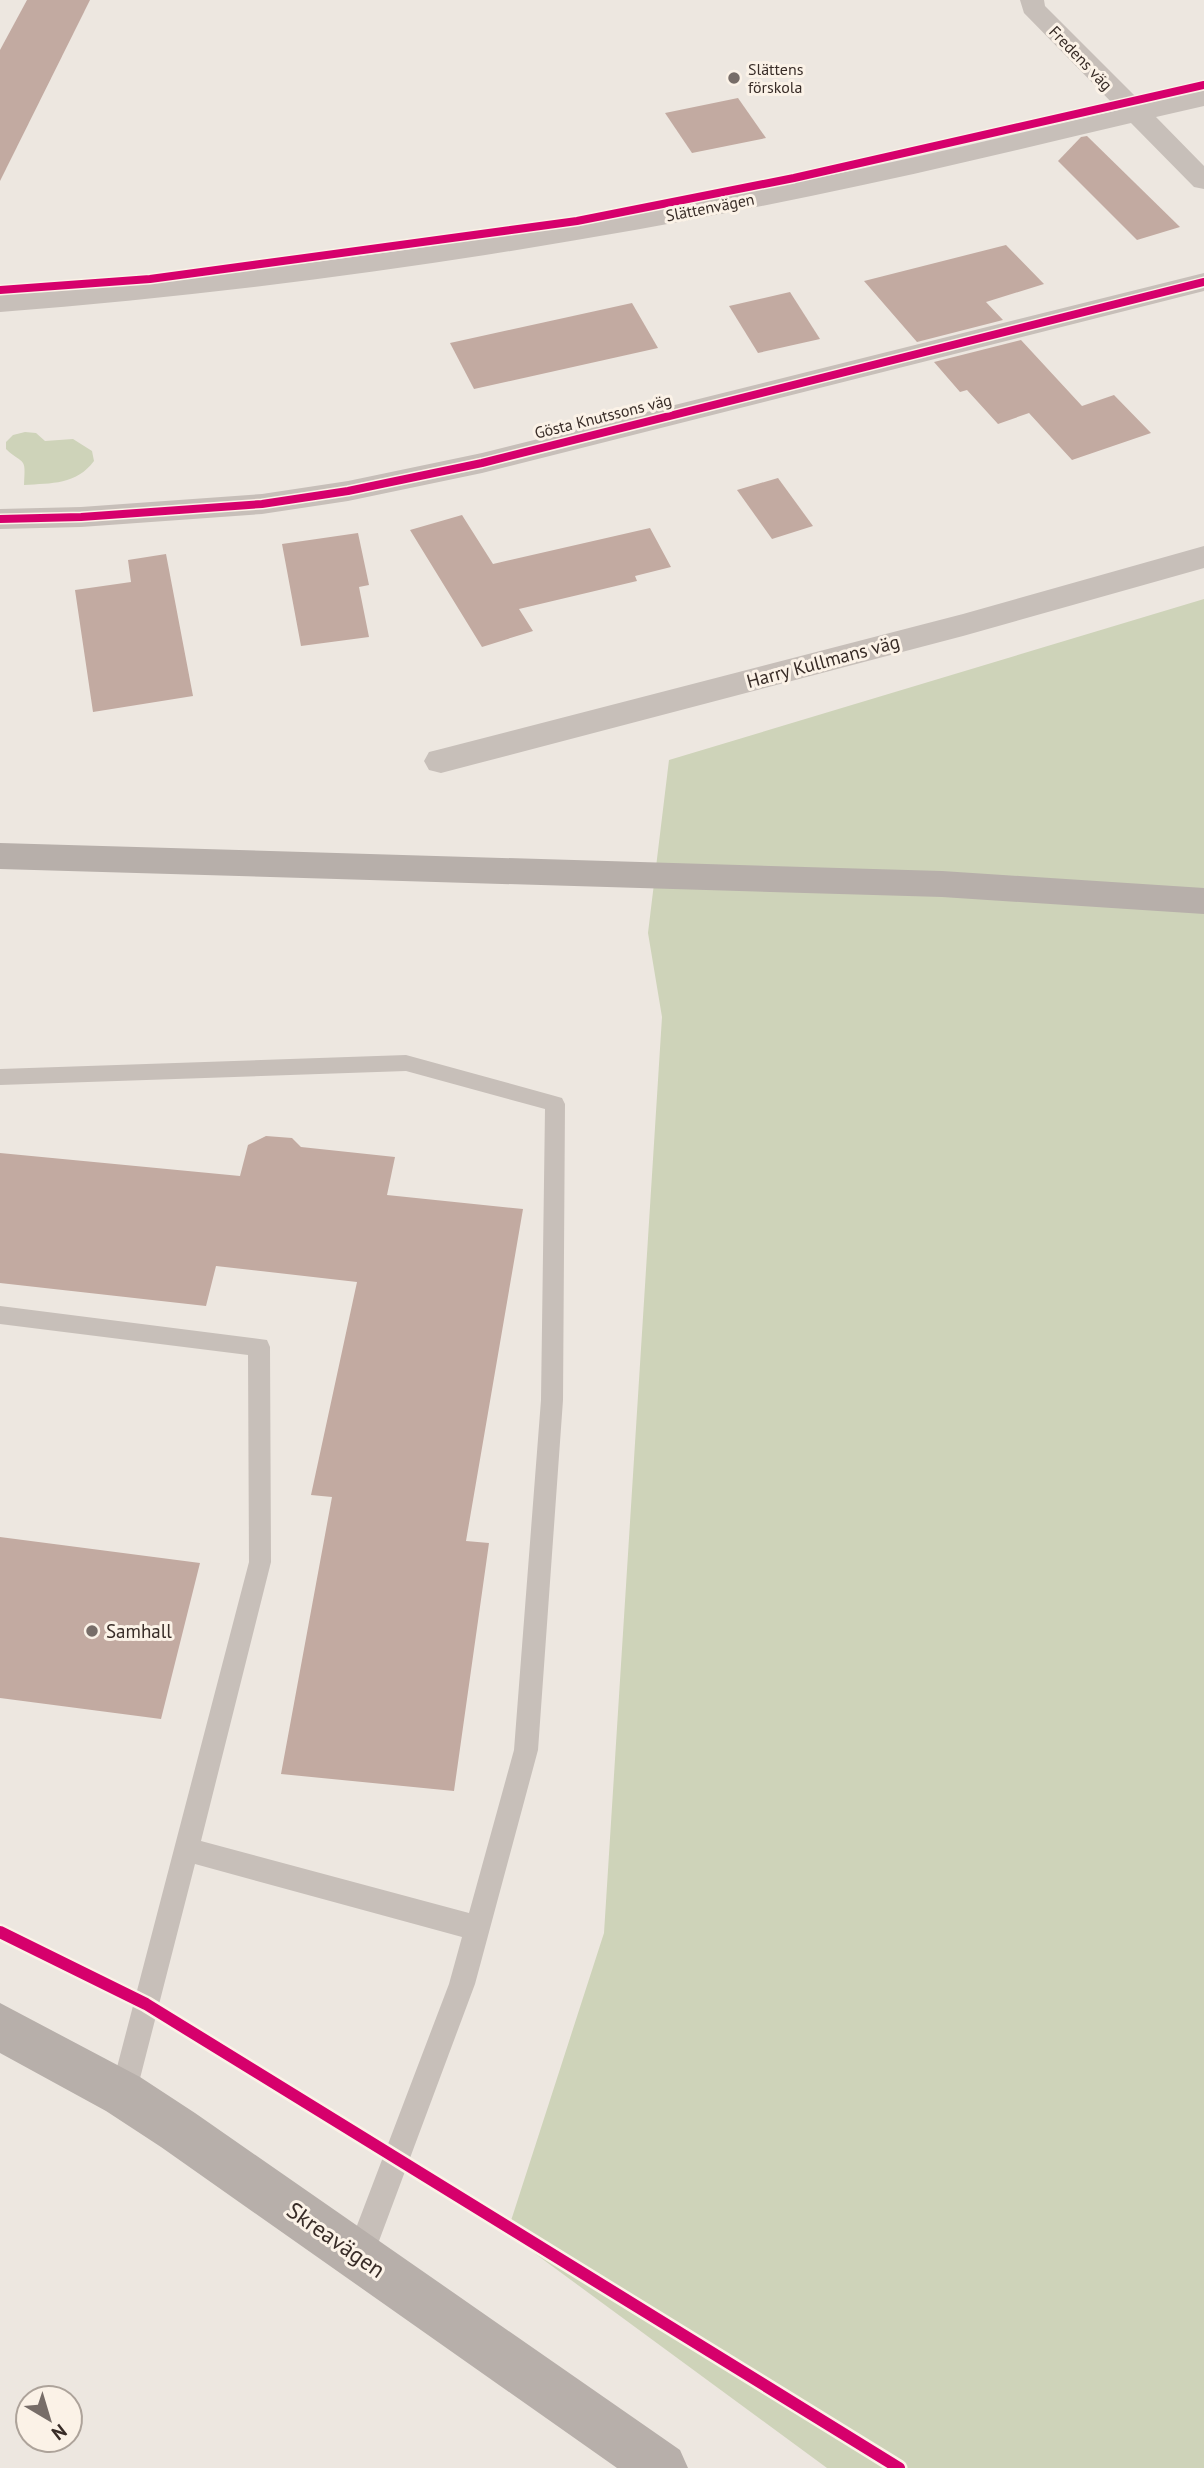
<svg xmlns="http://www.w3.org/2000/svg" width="1204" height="2468" font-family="'PT Sans',sans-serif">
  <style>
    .green { fill: #ced3b9 }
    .building { fill: #c2aaa1 }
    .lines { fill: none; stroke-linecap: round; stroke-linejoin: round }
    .lane { fill: #c7bfb9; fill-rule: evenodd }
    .street { fill: #c7bfb9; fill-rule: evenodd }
    .secondary { fill: #b7afaa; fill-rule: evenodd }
    .cycleway-far1-casing { stroke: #fbf2e7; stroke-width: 11 }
    .cycleway-casing { stroke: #fbf2e7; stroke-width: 17 }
    .cycleway-far1 { stroke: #d6006c; stroke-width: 8 }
    .cycleway { stroke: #d6006c; stroke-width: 12 }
    .poi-dot { fill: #776d68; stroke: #fbf2e7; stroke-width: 2.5 }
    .labels { text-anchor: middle; stroke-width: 6; stroke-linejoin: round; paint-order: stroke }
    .far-street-label { font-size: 16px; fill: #382c27; stroke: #fbf2e7 }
    .far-poi-label { font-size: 16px; fill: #382c27; stroke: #fbf2e7; text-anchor: start }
    .street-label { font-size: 19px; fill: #382c27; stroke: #fbf2e7 }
    .poi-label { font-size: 19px; fill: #382c27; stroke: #fbf2e7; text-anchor: start }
    .near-street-label { font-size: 23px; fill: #382c27; stroke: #fbf2e7 }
  </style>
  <rect width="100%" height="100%" fill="#ede7e0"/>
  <g class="green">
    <path d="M25,432L36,433L45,441L73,439L92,451L94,461C76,485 52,483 24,485C26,455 24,466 6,449V442L13,435Z"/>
    <path d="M1204,599V2468H827L507,2233L604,1933L662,1017L648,933L669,760Z"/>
  </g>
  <g class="building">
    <path d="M27,0H90L0,181V50Z"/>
    <path d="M738,98L766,138L692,153L665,113Z"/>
    <path d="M1087,136L1180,227L1137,240L1058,161L1081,137Z"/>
    <path d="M1006,245L1044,284L986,302L1003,320L917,342L864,281Z"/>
    <path d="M790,292L820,339L758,353L729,306Z"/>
    <path d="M632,303L658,348L474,389L450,343Z"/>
    <path d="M1021,340L1082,406L1114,395L1151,433L1072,460L1029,413L998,424L967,390L960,392L934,362Z"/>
    <path d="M778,478L813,526L772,539L737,490Z"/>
    <path d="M462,515L493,564L650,528L671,567L635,576L637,581L519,609L533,631L482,647L410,530Z"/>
    <path d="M358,533L369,585L359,587L369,637L301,646L282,544Z"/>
    <path d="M166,554L193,696L93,712L75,590L131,582L128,560Z"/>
    <path d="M266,1136L292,1138L301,1147L395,1157L387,1195L523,1209L466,1541L489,1543L454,1791L281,1774L332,1497L311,1495L357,1282L216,1266L206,1306L0,1283V1153L240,1176L248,1145Z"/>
    <path d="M0,1537L200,1563L161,1719L0,1698Z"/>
  </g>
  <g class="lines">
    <path class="lane" d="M406,1055L555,1096L562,1098L565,1104L563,1400L538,1750L475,1984L373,2257L369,2267L359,2271L349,2267L345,2257L449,1984L462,1937L195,1864L136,2094L132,2103L123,2107L114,2103L110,2094L249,1562L248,1355L0,1324V1306L267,1340L270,1347L271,1562L201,1841L469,1913L514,1750L541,1400L545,1109L406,1071L0,1085V1069Z"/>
    <g class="street">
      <path d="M1020,0H1044L1045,6L1143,104L1204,90V106L1156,117L1204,166V189L1194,187L1131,123C1025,148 918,174 811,196C543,251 273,291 0,312V294C272,274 540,234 807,180C912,159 1015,134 1119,110L1024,13Z"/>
      <path d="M1204,273V291L482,473L348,501L262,514L81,527L0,529V509L81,507L262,494L348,481L482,453Z"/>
      <path d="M1204,546V568L963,636L441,773L429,770L424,761L429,752L441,749L963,614Z"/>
    </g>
    <g class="secondary">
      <path d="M0,843L942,871L1204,888V914L942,897L0,869Z"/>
      <path d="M0,2003L140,2077L195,2113L680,2450L688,2468H617L161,2147L106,2111L0,2053Z"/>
    </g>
    <g class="cycleway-far1-casing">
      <g id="cycleway-far1">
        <path d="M0,290L150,279L577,221L794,178L1204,85"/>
        <path d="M0,519L81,517L262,504L348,491L482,463L1204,282"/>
      </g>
    </g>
    <g class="cycleway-casing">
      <path id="cycleway" d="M0,1932L146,2004L899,2468"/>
    </g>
    <use href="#cycleway-far1" class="cycleway-far1"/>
    <use href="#cycleway" class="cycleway"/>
  </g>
  <g class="poi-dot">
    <circle cx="734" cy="78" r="7"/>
    <circle cx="92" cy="1631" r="7"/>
  </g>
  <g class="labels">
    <g class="far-street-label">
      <text transform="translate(1081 58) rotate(46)" y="6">Fredens väg</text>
      <text transform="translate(710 207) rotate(-11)" y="6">Slättenvägen</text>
      <text transform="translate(603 416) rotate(-14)" y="6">Gösta Knutssons väg</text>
    </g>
    <g class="far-poi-label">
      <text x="748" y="75">Slättens<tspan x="748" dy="18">förskola</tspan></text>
    </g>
    <g class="street-label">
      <text transform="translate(823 661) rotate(-15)" y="7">Harry Kullmans väg</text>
    </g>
    <g class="poi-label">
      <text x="106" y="1638">Samhall</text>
    </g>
    <g class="near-street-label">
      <text transform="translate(336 2240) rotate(35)" y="8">Skreavägen</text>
    </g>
  </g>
  <g transform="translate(49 2419) rotate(142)"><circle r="33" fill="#fbf2e7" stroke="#ada39a" stroke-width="2"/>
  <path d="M0-5L12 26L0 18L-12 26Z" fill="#776d68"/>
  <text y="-10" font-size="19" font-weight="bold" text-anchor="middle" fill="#382c27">N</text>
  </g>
</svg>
